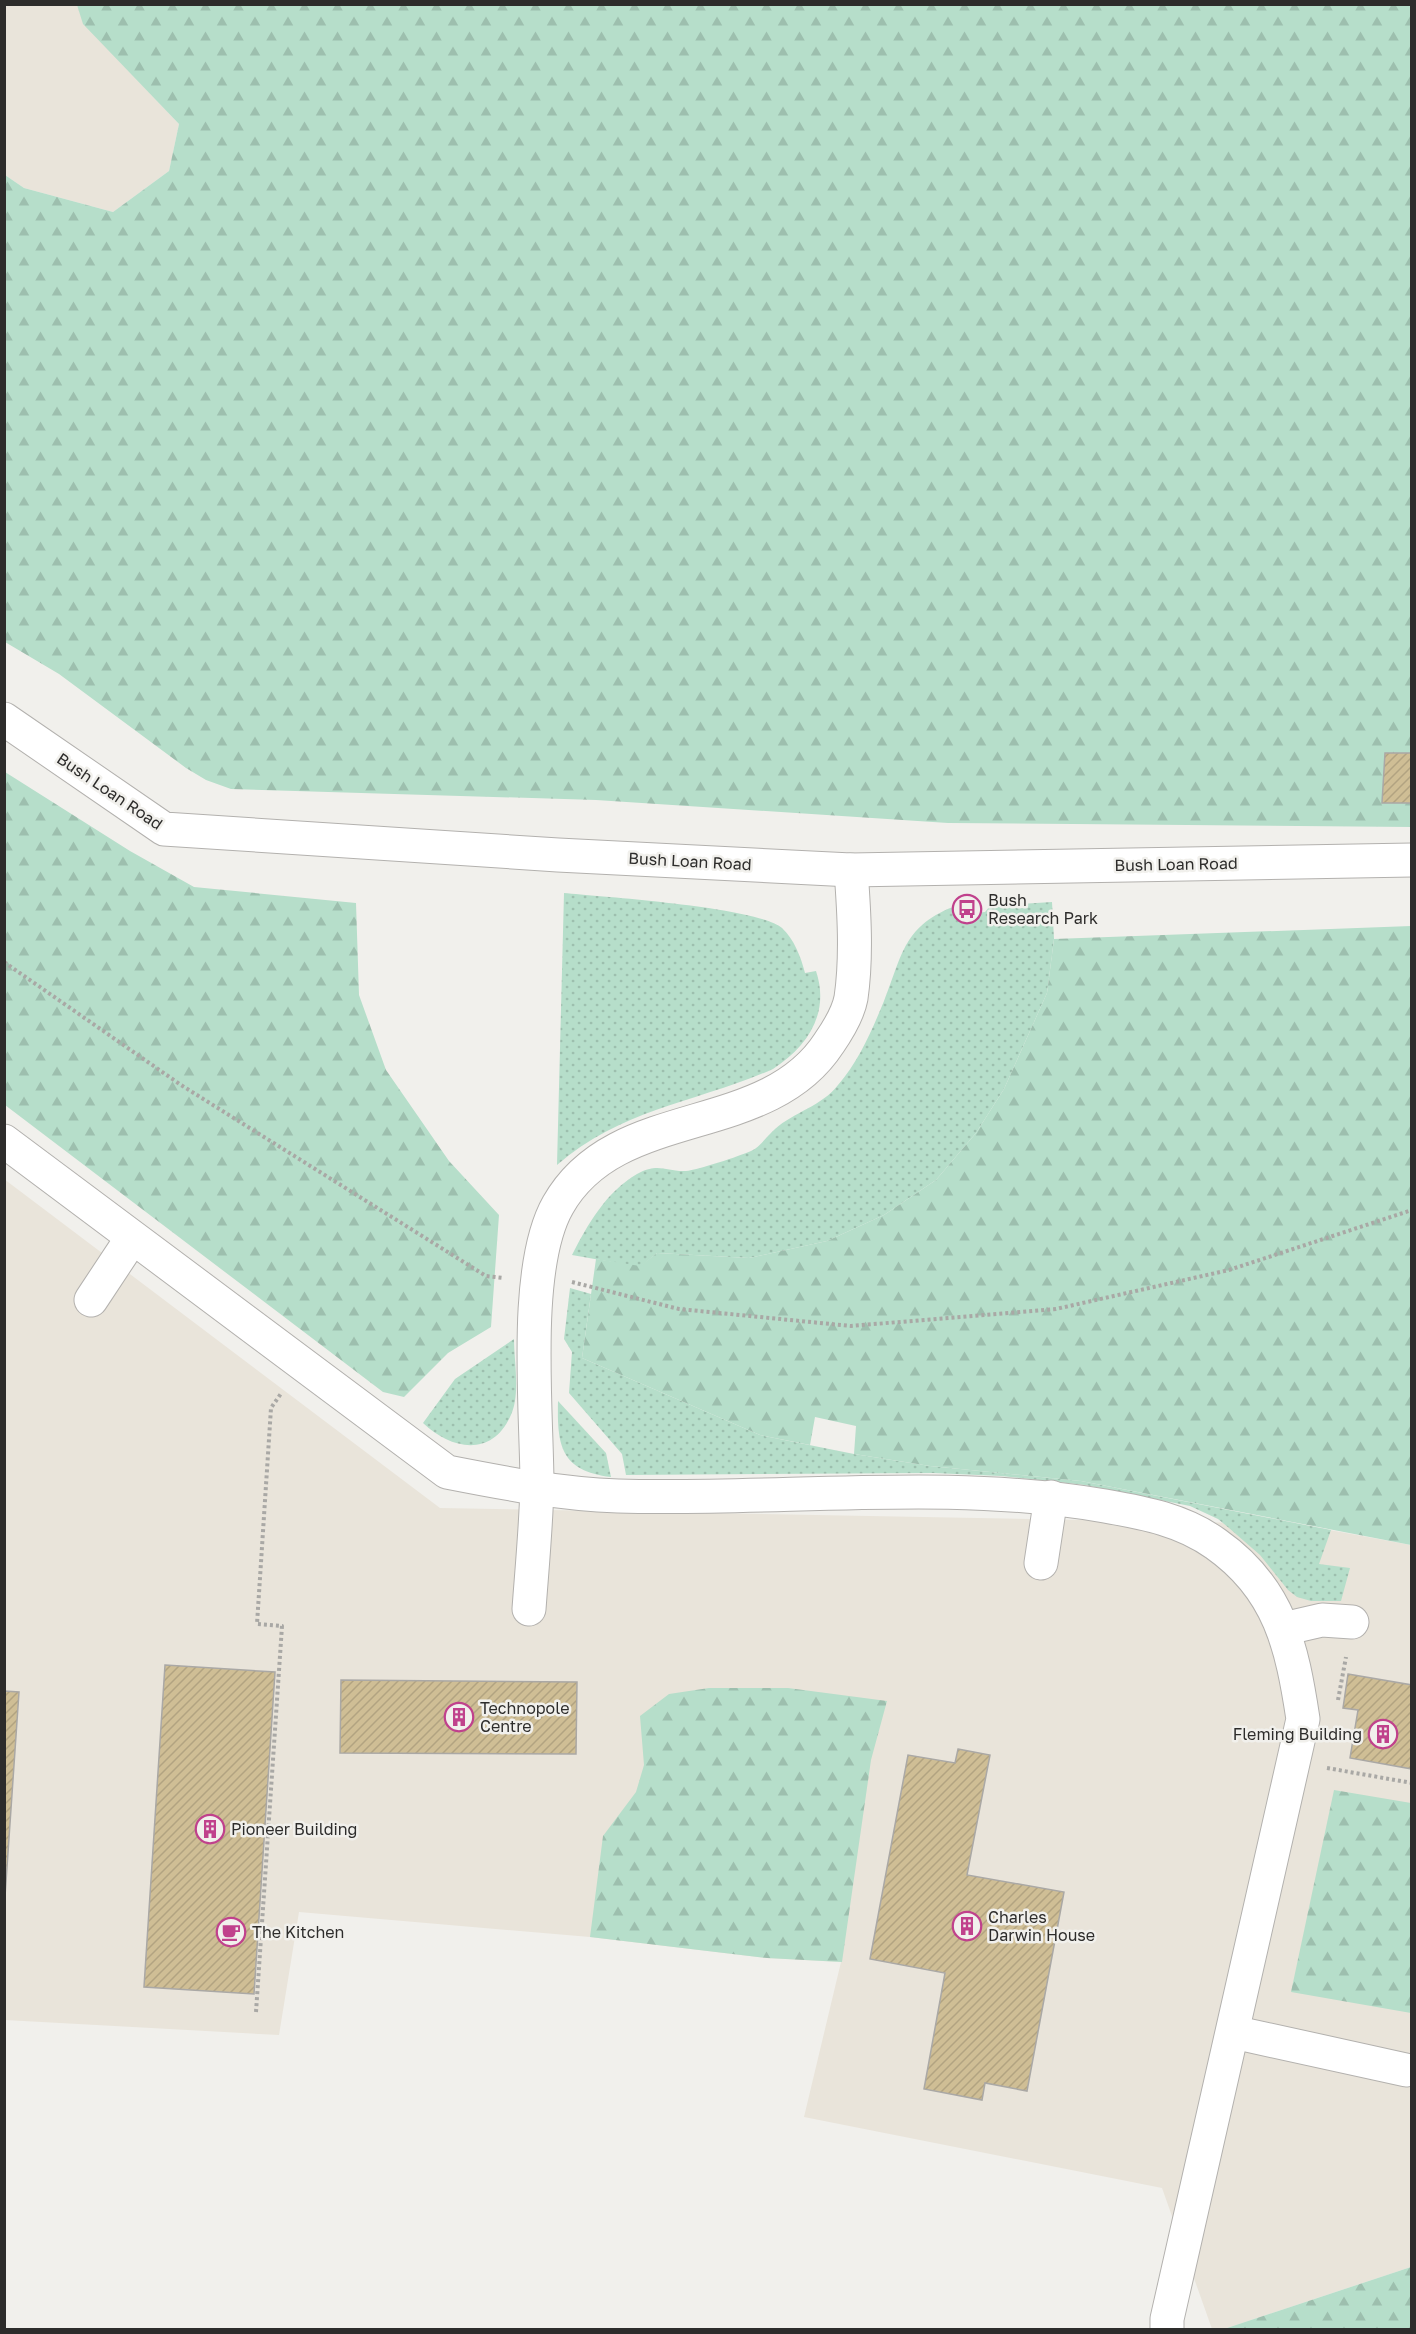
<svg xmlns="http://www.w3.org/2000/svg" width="1416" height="2334" font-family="'Golos Text',sans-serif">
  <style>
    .built { fill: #e9e4da }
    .grass { fill: url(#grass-dots) }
    .forest { fill: url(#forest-firs) }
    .building { fill: url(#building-hatch); stroke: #aaa8a5; stroke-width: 1.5 }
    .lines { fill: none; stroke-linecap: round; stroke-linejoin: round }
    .minor-casing { stroke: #b3b1ae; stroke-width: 35 }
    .path { stroke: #a9a8a5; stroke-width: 4; stroke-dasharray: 3 3; stroke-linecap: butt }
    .minor { stroke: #fff; stroke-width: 33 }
    .labels { text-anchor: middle; stroke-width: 5; stroke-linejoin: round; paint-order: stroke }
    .street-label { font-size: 16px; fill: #2d2c2b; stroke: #f1f0ec }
    .poi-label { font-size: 16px; fill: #2d2c2b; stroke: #f1f0ec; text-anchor: start }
  </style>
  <defs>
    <pattern id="grass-dots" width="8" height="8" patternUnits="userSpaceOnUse" patternTransform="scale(1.5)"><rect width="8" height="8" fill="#b6deca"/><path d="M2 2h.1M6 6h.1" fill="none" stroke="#9dbfae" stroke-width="1.8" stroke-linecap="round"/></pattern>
    <pattern id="forest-firs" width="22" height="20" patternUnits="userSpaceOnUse" patternTransform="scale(1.5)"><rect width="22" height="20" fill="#b6deca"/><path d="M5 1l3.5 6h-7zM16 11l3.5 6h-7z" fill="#9dbfae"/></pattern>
    <pattern id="building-hatch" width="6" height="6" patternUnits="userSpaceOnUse" patternTransform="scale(1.5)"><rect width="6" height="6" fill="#cfbe95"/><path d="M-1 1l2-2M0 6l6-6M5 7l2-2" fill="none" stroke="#b2a381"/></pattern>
  </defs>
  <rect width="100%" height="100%" fill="#f1f0ec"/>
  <g class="built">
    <path d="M5,5H77L84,24L179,124L169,171L113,212L24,188L5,175Z"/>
    <path d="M4,1179L440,1508L1297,1524L1411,1545V2267L1224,2329H1212L1162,2188L804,2117L841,1962L767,1958L590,1937L299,1912L279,2035L5,2020Z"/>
  </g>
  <g class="grass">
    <path d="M564,893C605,897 757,907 782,928C794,939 801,957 805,973L816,971C830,1013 808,1046 773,1069C696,1103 623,1108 557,1165Z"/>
    <path d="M1052,902L1054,939L1047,993L1004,1089L976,1133L936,1180L884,1215L827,1241L749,1258L657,1253L640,1267L572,1255C588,1224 606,1192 637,1174C659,1162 666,1172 686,1171C697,1170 740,1156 751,1151C760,1147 767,1136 775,1129C794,1112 822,1106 838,1085C859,1061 872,1030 884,1001C903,954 903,925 958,905L959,914L985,912L990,906Z"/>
    <path d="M570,1288L591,1294L582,1358L760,1435L854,1454L930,1466L1081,1481L1331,1530L1319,1564L1350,1568L1341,1601H1311L1297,1597L1288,1590L1260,1555L1229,1528L1218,1519L1190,1506L1085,1485L1001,1476L933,1473L626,1475L622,1454L569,1393L572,1352L564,1339Z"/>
    <path d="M514,1339C514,1362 521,1396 510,1417C491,1458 450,1449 423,1423L455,1379Z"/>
    <path d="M558,1401L606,1453L611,1477C560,1471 557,1445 558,1401Z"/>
  </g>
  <g class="forest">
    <path d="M77,5H1411V827L948,823L596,800L231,789L206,780L186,768L59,674L5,642V175L24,188L113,212L169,171L179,124L83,24Z"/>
    <path d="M5,772L130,851L194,887L356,903L359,995L386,1070L449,1161L499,1215L491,1327L448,1353L404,1397L383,1392L5,1105Z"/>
    <path d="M1411,926V1545L1081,1481L930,1466L854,1454L856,1426L815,1417L810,1445L760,1435L582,1358L596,1259L640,1266L657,1253L749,1258L827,1241L884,1215L936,1180L976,1133L1004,1089L1047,993L1054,939Z"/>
    <path d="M709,1688H788L887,1701L871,1760L842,1962L767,1958L590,1937L603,1836L636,1792L644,1765L640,1716L669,1694Z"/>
    <path d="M1334,1790L1411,1803V2013L1291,1992Z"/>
    <path d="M1411,2267V2329H1224Z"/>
  </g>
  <g class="building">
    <path d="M1385,753H1412V803H1382Z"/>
    <path d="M165,1665L275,1672L254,1994L144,1987Z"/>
    <path d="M1348,1674L1412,1685V1769L1350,1758L1358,1710L1343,1708Z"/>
    <path d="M341,1680L577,1682L576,1754L340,1753Z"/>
    <path d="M4,1691L19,1692L4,1911Z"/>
    <path d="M958,1749L990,1755L967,1875L1064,1892L1027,2091L985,2083L982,2100L924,2089L945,1973L870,1959L908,1755L955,1763Z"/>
  </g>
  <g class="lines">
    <g class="minor-casing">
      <g id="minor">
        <path d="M4,719L164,829L558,855L851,870L1412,860"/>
        <path d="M4,1141L447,1472C503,1483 560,1494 618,1496C780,1501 944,1478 1105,1506C1145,1513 1183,1520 1216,1544C1280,1589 1292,1647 1303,1719L1167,2319V2330"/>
        <path d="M91,1300L132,1238"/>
        <path d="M1041,1563L1051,1497"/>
        <path d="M529,1609C532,1568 536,1527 537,1486C537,1412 522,1268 558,1205C616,1102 766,1140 829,1043C838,1030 848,1014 851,998C857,957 854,911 851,870"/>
        <path d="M1283,1629L1322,1620L1352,1622"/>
        <path d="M1233,2032L1406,2070"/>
      </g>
    </g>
    <g class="path">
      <path d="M4,962L181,1085L486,1276L504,1278"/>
      <path d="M572,1282L679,1309L851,1326L1056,1309L1229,1270L1412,1210"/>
      <path d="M1338,1700L1346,1657"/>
      <path d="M1327,1768L1412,1783"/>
      <path d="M256,2012L282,1626L257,1624L271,1408L282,1392"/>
    </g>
    <use href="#minor" class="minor"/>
  </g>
  <defs>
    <g id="bus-ring" transform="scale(1.5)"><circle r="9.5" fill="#f1f0ec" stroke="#c0418c" stroke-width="1.5"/><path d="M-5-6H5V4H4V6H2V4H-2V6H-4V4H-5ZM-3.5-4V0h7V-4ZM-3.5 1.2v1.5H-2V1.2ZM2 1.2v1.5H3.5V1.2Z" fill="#c0418c"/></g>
    <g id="building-ring" transform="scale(1.5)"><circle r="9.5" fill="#f1f0ec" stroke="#c0418c" stroke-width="1.5"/><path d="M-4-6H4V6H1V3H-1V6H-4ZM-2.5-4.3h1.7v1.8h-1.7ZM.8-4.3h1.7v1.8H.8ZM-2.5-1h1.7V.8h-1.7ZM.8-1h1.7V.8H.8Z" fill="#c0418c"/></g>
    <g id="cafe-ring" transform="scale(1.5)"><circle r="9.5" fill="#f1f0ec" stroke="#c0418c" stroke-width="1.5"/><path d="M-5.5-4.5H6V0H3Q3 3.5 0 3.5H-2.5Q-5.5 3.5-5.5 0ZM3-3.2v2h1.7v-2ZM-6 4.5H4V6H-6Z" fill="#c0418c"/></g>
  </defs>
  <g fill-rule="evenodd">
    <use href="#bus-ring" x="967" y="909"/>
    <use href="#building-ring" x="459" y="1717"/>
    <use href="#building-ring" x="1383" y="1734"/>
    <use href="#building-ring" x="210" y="1829"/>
    <use href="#building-ring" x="967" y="1926"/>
    <use href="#cafe-ring" x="231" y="1932"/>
  </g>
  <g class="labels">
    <g class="street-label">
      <text transform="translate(110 791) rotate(34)" y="6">Bush Loan Road</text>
      <text transform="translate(690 861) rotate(3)" y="6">Bush Loan Road</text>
      <text transform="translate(1176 864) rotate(-1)" y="6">Bush Loan Road</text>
    </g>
    <g class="poi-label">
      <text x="988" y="906">Bush<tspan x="988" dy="18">Research Park</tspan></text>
      <text x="480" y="1714">Technopole<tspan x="480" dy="18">Centre</tspan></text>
      <text x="1362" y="1740" text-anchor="end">Fleming Building</text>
      <text x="231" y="1835">Pioneer Building</text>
      <text x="988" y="1923">Charles<tspan x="988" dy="18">Darwin House</tspan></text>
      <text x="252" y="1938">The Kitchen</text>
    </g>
  </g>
  <rect width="1416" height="2334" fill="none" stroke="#2d2c2b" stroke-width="12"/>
</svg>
